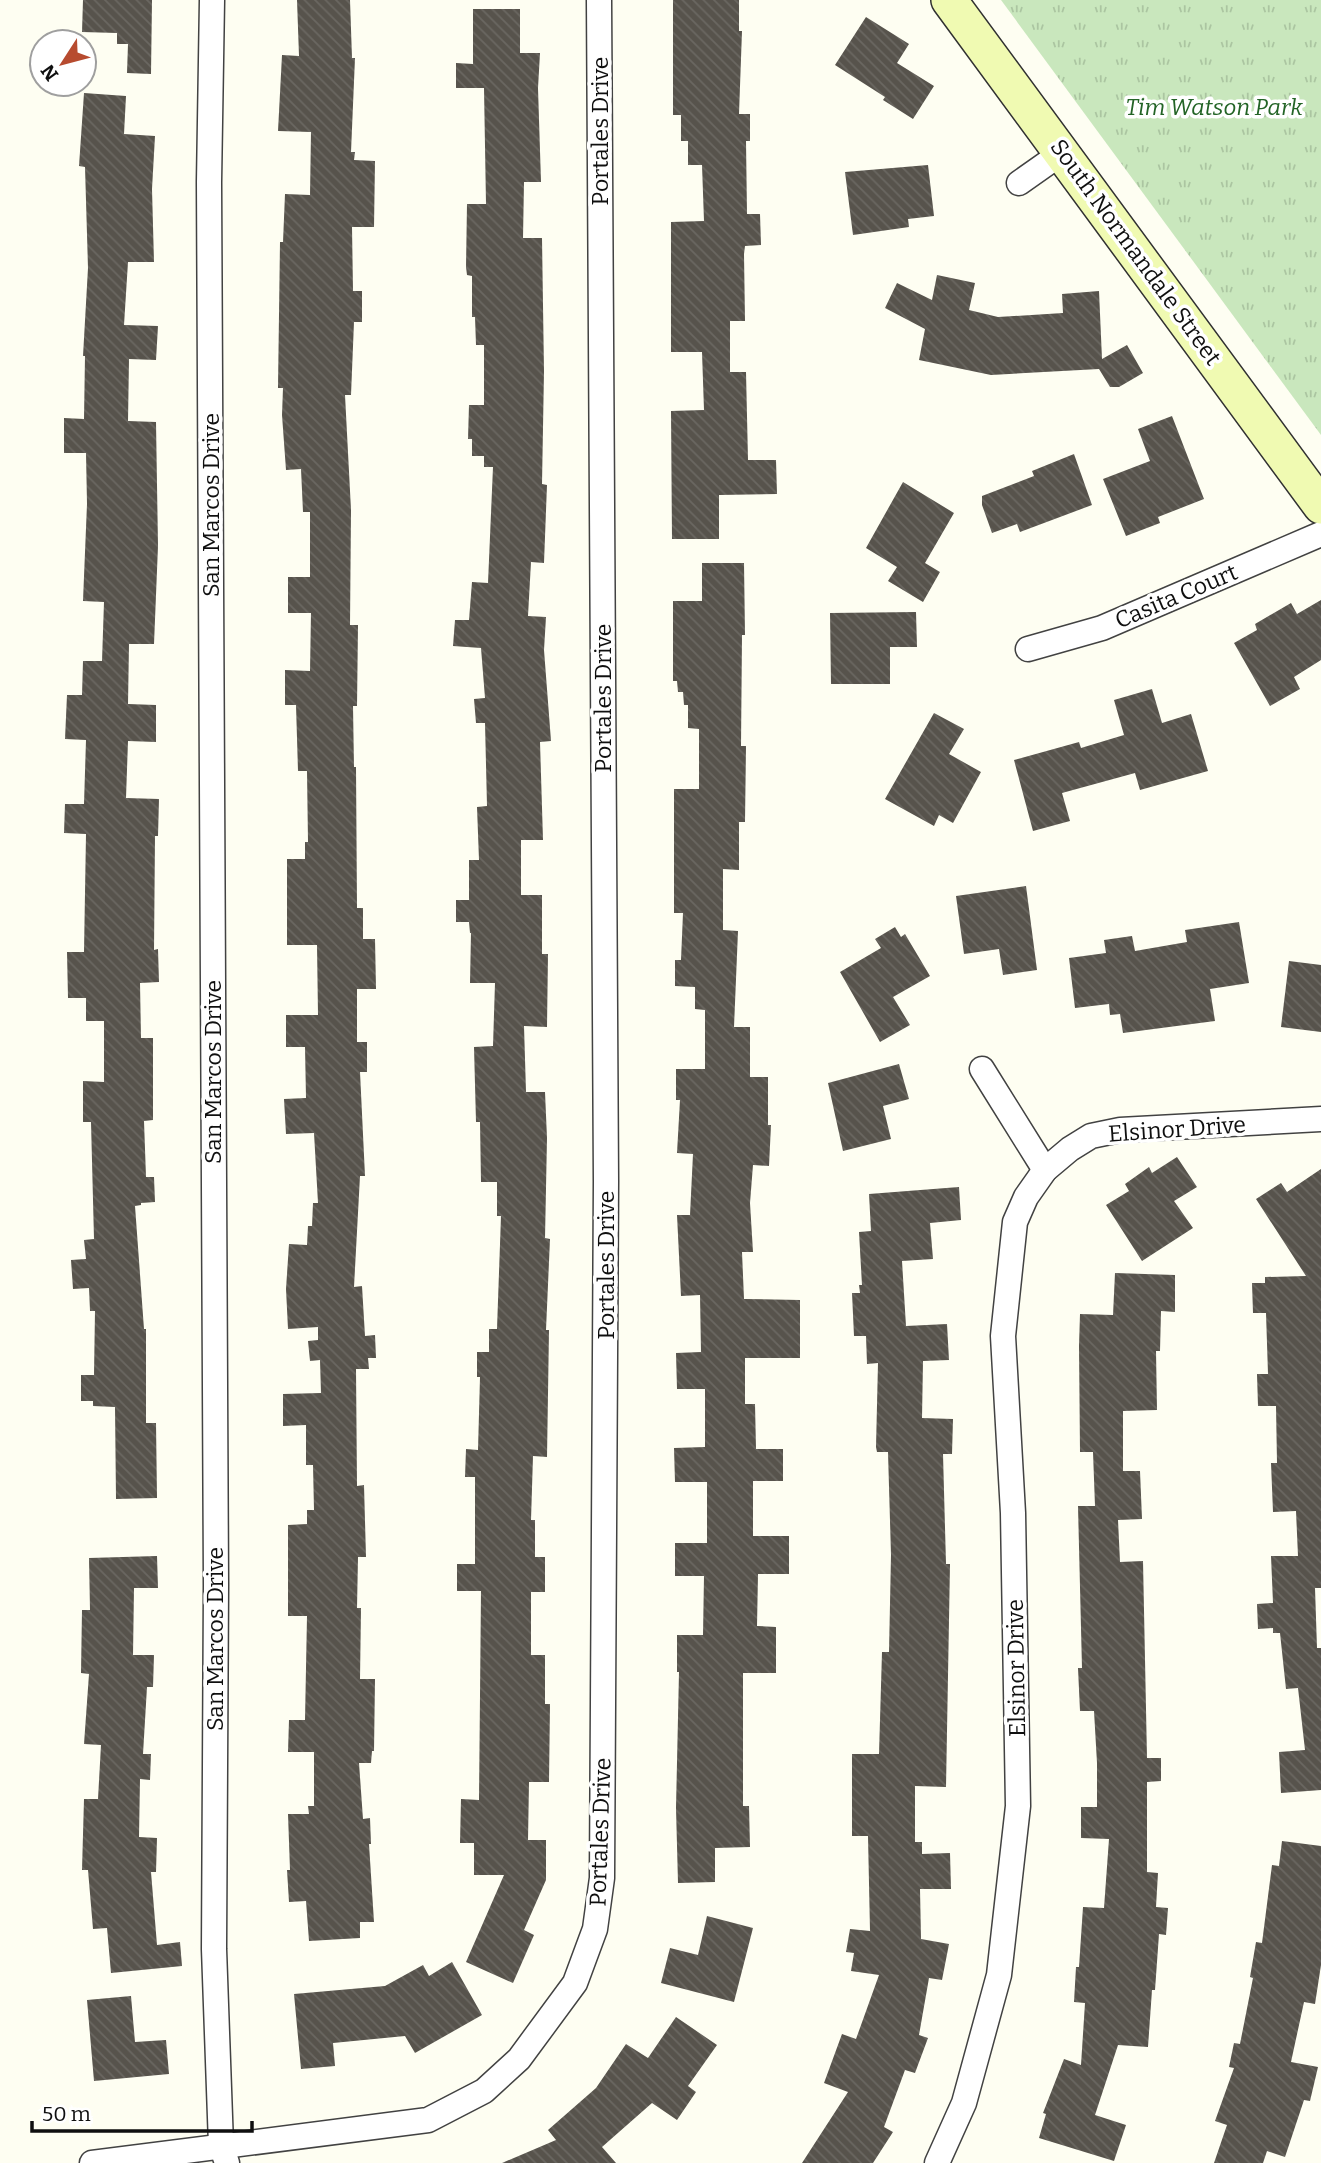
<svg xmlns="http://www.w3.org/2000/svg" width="1321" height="2163" font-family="Bitter,serif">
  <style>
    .grass { fill: url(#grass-tufts) }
    .building { fill: url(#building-back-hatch) }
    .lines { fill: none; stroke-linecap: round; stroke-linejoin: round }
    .street-casing { stroke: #424242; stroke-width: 27 }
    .secondary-casing { stroke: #313131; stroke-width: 38 }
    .street { stroke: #fff; stroke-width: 24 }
    .secondary { stroke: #f0fab2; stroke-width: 35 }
    .labels { text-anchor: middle; stroke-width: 7; stroke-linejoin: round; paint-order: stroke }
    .park-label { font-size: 23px; font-style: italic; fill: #236426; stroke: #fff }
    .street-label { font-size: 23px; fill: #0f0f0f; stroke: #fff }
  </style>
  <defs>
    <pattern id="grass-tufts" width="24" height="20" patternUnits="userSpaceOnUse" patternTransform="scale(1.75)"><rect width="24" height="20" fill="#c9e7bd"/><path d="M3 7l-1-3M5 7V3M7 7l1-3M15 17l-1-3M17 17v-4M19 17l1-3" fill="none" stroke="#abc5a1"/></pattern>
    <pattern id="building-back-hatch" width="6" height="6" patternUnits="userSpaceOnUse" patternTransform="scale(1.75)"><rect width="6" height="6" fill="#57534c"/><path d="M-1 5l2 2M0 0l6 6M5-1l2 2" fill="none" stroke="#6a6761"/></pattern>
  </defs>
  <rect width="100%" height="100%" fill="#fefef2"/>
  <path class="grass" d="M1001,0H1321V435Z"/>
  <g class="building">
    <path d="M83,0H152L151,74L127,73L128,44H117V33L82,32Z"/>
    <path d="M297,0H350L352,58H355L351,152H355L354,160L375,161L374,227H352L353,291H362V322H354L351,395H345L351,510L350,625H358L357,706H353L354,767H356L357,908H363V939H375L376,989H357V1042H367V1072H360L365,1176H360L354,1287L362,1286L365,1336L375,1335L376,1358H368L369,1369H356L357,1486L364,1485L366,1557H358L357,1608H361L360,1679H375L374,1751H372L371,1763H359L363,1819L370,1818L371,1844H369L374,1922H360V1938L309,1941L306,1901L289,1902L287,1870H290L288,1814H309L308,1806H314V1752H288L289,1720H305L307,1616H288V1525L307,1524V1510H314L313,1465H306V1425L283,1426V1394L321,1393L320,1360L310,1361L308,1341L318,1340V1327L288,1329L286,1289L289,1244L307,1245L308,1226H312L313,1203H318L314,1133L286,1134L284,1099L306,1098L305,1047H286V1015H318L317,945H287V859H305V842H308L307,771H298L296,705H285V670L310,671L311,613H288V577H310V512H303L301,469L286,470L282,415L283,388H278L280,242H283L285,194L310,195L311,132L278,131L282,55L299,56Z"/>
    <path d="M673,0H739V31H742L739,114H750V141H746L747,214H760L761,245L745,246L744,254L745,321H730V372H746L748,460H776L777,494L719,495V539H672L671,411L704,410L702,352H671V222L704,221L702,165H688V141H681V115H673Z"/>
    <path d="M473,9H520V53H540L538,88L541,182H524L523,238H542L544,371L542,484L547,485L544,563L531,562L528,616L546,617L544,650L551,741L540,742L543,840H521V895H542V954H548L547,1027L524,1026L526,1092H545L547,1138L545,1238L550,1239L546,1330H549L547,1457L533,1456L531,1520H535V1557H545V1592H531V1655H545V1704H550L549,1782H529L528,1840H546V1880L524,1930L534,1935L513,1983L466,1962L504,1875H474V1843H460L461,1799L479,1800L481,1591H457V1564H475V1477H465L466,1449L478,1450L480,1377H477V1352H489V1329H497L501,1216H497V1182H481L480,1122H476L474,1047L493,1046L495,983H470L471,933H470L469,922H456V900H469V860H479L477,807L487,806L485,723H476L474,699L485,698L481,648L453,646L455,620H469L472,582L488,583L493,467H484V456H472V439H468L469,405H484V345H476L475,317H472V276L467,275L466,267L467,204H486L484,88H456V63L473,64Z"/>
    <path d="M866,17L909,44L897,63L934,86L913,119L883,100L885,97L835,65Z"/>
    <path d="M84,93L126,96L124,134L155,136L152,189L154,262H128L124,325L158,326L156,360L129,359L128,421L156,422L158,546L154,644H129L128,704L156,705V742L128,741L126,798L159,799L158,836H155L154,950L158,949L159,982L140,983L141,1038H153V1120L144,1121L146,1177H154L155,1202L141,1203V1205L135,1206L144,1329H146V1423H156L157,1498L116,1499L115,1407L93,1406V1401H81V1375H94L95,1311H90L89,1288L73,1289L71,1260L86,1259L84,1240L94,1239L91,1122H83V1081L104,1082V1021H86V998H68L67,952H84L86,834L64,833L65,804H84L86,740L65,739L67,695H82L83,661H102L104,602L83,601L87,504L86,453H64V418L84,419L85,356H83L88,268L85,167L79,166Z"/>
    <path d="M928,165L934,216L908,219L909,227L853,235L845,172Z"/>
    <path d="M937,275L975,283L969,310L998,317L1063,313L1062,294L1099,291L1102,359L1127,345L1143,373L1119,387H1110L1099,369L991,375L919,360L925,329L885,308L897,283L932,300Z"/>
    <path d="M1172,416L1204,499L1158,517L1160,523L1126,536L1103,479L1150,461L1138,429Z"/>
    <path d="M1074,454L1092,505L1020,532L1017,524L992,533L982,505V496L1034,476L1032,471Z"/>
    <path d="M903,482L954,513L925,563L940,572L923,602L888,581L897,567L866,548Z"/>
    <path d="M702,563H744L745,635H742L741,746H746L745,822H739V870L723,869V930L738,931L734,1027H750V1077H768V1125H771L769,1166L753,1165L750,1203L753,1252H742L744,1299L800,1300V1358H745V1404H755L756,1449H783V1481H753V1536H789V1574H758L757,1626L776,1627V1673H743V1806H749L750,1847L715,1848V1882L678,1883L676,1808L679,1672H677V1635H703L704,1576H675V1543H707V1482H675L674,1448L705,1447V1389H677L676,1353L701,1352L700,1295L681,1296L677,1215H690L693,1154L677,1153L680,1100H676V1069H705V1010L695,1009V987L675,986V960H681L683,913H674V789H699V729L688,728V705H684L683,692H678L677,681H673V601H702Z"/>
    <path d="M1321,600V660L1294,677L1300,689L1270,706L1234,643L1257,630L1255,624L1291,603L1297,614Z"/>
    <path d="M916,612L917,647H890V684H831L830,613Z"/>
    <path d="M1152,689L1162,723L1191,714L1208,771L1140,790L1135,773L1062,793L1070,821L1033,831L1014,760L1079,742L1081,748L1124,735L1114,700Z"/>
    <path d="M934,713L964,729L949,754L981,772L953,823L939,815L934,826L885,799Z"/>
    <path d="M1026,886L1037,970L1003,975L999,949L964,954L956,896Z"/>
    <path d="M1239,922L1249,983L1210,989L1215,1021L1123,1033L1120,1014L1110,1015L1109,1004L1075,1008L1069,958L1106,953L1104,940L1132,936L1135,951L1187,942L1185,930Z"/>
    <path d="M895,927L901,937L905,934L930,976L893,997L910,1025L880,1042L840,972L881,948L875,939Z"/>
    <path d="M1289,961L1321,965V1032L1281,1027Z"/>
    <path d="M899,1064L909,1099L883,1106L891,1139L843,1151L828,1083Z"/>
    <path d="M1177,1157L1197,1187L1174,1201L1193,1228L1142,1261L1106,1205L1129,1191L1125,1184L1149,1167L1152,1173Z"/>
    <path d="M1321,1169V1588H1315L1317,1648H1321V1790L1281,1793L1279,1752L1305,1750L1298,1688L1286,1689L1280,1633H1273V1628L1258,1629L1257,1604L1273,1603L1271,1556H1298L1296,1511L1273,1512L1271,1463H1277L1276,1406H1258L1257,1374H1268L1266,1313H1253L1252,1283H1265V1277L1306,1276L1256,1199L1281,1183L1287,1192Z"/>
    <path d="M959,1187L961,1220L930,1223L933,1259L902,1261L906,1326L947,1324L949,1360L923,1361L922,1418L953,1419L952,1454H943L946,1564H950L946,1787L915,1786V1842H922V1854L950,1853L951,1889H920L921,1939L949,1944L942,1980L929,1978L919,2035L928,2038L915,2073L905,2070L884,2127L893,2132L873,2163H802L848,2092L824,2083L842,2034L856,2039L879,1975L851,1971L854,1953L846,1952L850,1929L870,1931L868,1836H852V1754H879L882,1652H889L891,1555L888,1452H877L876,1447L878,1363L867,1364L866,1336H854L852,1293H860L859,1285H862L859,1232L871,1231L869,1194Z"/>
    <path d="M1115,1273L1175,1275V1312L1161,1311L1160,1351H1156L1157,1410L1123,1411V1471H1140L1142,1519L1118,1520L1120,1562L1143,1561L1147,1758H1161V1781L1147,1782V1872L1158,1873L1156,1907L1168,1908L1166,1935L1159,1934L1155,1990H1152L1148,2047L1118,2045L1095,2115L1126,2125L1114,2161L1039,2138L1046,2114L1043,2113L1064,2059L1081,2065L1085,2003L1074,2002L1076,1967H1079L1083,1907L1104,1908L1109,1839L1081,1838V1807H1097V1763L1094,1711H1080L1078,1668H1082L1078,1506H1095L1093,1452H1080L1079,1346L1080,1314L1113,1315Z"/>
    <path d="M157,1556L158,1588H134L133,1655H154L153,1687H147L143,1754H151L150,1780L140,1779L139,1837L157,1838L156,1872H151L157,1945L180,1942L182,1966L111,1973L107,1928L93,1929L88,1870H82L84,1799H98L101,1745L84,1744L89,1674L81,1673L82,1610H90L89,1558Z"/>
    <path d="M1282,1841L1321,1846V1965L1315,2004L1304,2002L1291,2062L1318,2067L1310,2101L1304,2100L1285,2157L1267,2151L1263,2163H1214L1227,2125L1215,2121L1234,2068L1229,2067L1234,2043L1240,2044L1253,1978L1250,1977L1256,1942L1262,1943L1272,1865L1279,1866Z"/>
    <path d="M707,1916L753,1928L734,2002L661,1983L670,1948L698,1955Z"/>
    <path d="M452,1962L482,2015L415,2053L405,2036L333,2043L335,2066L301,2069L294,1994L385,1986L423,1965L429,1976Z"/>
    <path d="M131,1996L135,2042L166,2040L169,2074L94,2081L87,2000Z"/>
    <path d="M676,2017L717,2045L688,2086L696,2092L677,2120L652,2103L602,2147L616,2163H502L556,2140L548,2130L596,2088L626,2044L648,2058Z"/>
  </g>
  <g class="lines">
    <g class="street-casing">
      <g id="street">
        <path d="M212,0L209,182L216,1585L214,1949L221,2145L227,2163"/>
        <path d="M1019,183L1063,152"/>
        <path d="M1028,649L1102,628L1321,534"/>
        <path d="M982,1069L1045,1170"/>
        <path d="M92,2163L428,2120L484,2091L519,2059L575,1983L595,1929L602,1878L606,1181L599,0"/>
        <path d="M937,2163L964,2103L999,1975L1018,1806L1013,1513L1003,1336L1015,1222L1026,1197L1045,1170L1070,1149L1091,1136L1120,1130L1321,1119"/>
      </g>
    </g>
    <g class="secondary-casing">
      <path id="secondary" d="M949,0L1321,506"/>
    </g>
    <use href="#street" class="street"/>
    <use href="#secondary" class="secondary"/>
  </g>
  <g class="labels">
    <g class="park-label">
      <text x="1214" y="115">Tim Watson Park</text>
    </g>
    <g class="street-label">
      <text transform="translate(600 131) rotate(-90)" y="8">Portales Drive</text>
      <text transform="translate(1136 252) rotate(54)" y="8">South Normandale Street</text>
      <text transform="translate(211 505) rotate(-90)" y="8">San Marcos Drive</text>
      <text transform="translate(1176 596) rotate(-23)" y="8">Casita Court</text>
      <text transform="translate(603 698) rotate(-90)" y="8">Portales Drive</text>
      <text transform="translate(213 1072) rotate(-90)" y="8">San Marcos Drive</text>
      <text transform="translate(1177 1129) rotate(-4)" y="8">Elsinor Drive</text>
      <text transform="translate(606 1265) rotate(-90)" y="8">Portales Drive</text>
      <text transform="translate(215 1639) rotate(-90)" y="8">San Marcos Drive</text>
      <text transform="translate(1016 1668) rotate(-91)" y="8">Elsinor Drive</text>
      <text transform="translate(600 1832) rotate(-88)" y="8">Portales Drive</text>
    </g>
  </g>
  <g transform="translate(63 63) rotate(234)"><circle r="33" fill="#ffffff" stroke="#9f9f9f" stroke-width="2"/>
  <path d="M0-5L12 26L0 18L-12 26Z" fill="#b74b2f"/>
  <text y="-10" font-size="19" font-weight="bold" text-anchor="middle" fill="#0f0f0f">N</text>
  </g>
  <path d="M32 2121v10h220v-10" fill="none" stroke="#0f0f0f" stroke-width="3.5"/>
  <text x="42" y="2121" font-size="21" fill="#0f0f0f" stroke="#ffffff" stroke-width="5" paint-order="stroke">50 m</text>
</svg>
